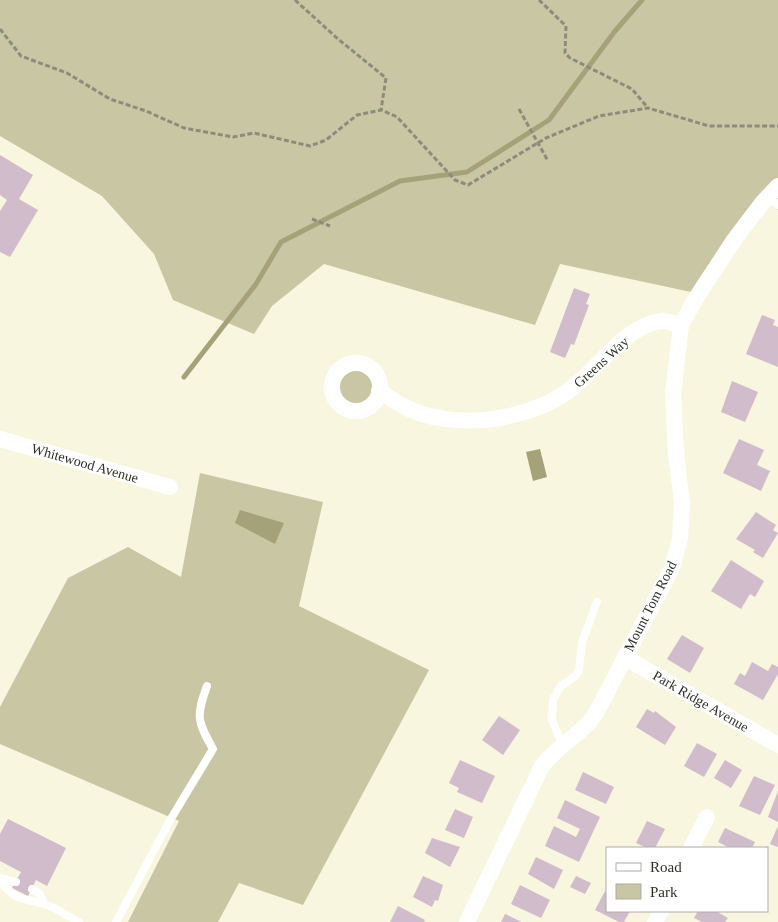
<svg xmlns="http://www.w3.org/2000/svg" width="778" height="922" font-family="Georgia,serif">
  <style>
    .green { fill: #c9c6a4 }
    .water { fill: #a5a27a }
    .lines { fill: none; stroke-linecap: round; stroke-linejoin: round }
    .stream { stroke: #a5a27a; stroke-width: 5 }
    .building { fill: #d0bcca }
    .path { stroke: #8d8c7c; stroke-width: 3; stroke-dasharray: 5 2.5; stroke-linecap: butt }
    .service { stroke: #fff; stroke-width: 8 }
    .minor { stroke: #fff; stroke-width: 16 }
    .labels { text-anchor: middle; stroke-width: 4; stroke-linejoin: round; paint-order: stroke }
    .street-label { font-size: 14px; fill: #303027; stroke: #fff }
  </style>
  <rect width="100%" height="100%" fill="#f8f6df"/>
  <g class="green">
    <path d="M0,0H778V210L760,194L691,292L560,264L535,325L324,264L272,306L254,334L173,300L154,254L102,196L0,136Z"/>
    <circle cx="357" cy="387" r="20"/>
    <path d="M200,473L323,502L299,606L429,670L303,905L239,883L218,922H128L179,821L0,744V707L68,578L128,547L181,577Z"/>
  </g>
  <g class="water">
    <path d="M540,449L547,477L533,481L526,452Z"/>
    <path d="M240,510L284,523L275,544L235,523Z"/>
  </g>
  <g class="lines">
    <path class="stream" d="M184,377L256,284L281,242L400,181L467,172L549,120L615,31L642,0"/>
  </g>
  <g class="building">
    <path d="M0,155L33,175L19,199L38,210L10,257L0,252V211L7,200L0,195Z"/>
    <path d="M574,288L590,294L586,304L589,305L574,345L571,344L565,358L550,352Z"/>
    <path d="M762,315L775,320L773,325L778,327V367L746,354Z"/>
    <path d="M732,381L758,392L745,422L721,412Z"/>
    <path d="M739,439L764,450L757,465L770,471L761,491L723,473Z"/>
    <path d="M756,512L776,525L773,530L778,533L763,558L753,552L755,550L736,539Z"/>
    <path d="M731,560L764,581L755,597L750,594L741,609L711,591Z"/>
    <path d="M682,635L704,648L690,673L667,659Z"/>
    <path d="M752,662L768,671L772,664L778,667V674L763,700L734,684L740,673L745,676Z"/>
    <path d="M647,709L654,713L655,711L676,727L665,745L636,727Z"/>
    <path d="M499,716L520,730L503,755L482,740Z"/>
    <path d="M697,743L717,754L704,777L684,766Z"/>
    <path d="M460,760L495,776L482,803L457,792L459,788L449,783Z"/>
    <path d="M725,760L742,770L731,788L714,778Z"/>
    <path d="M583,772L614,787L606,804L575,790Z"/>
    <path d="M754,776L775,785L760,815L739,806Z"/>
    <path d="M778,791V822L768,817Z"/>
    <path d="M565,800L600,817L579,862L545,846L554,826L576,837L580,829L557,818Z"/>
    <path d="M455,809L473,817L464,838L445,830Z"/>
    <path d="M8,819L66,848L47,886L36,880L28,896L12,888L21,872L0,861V834Z"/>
    <path d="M647,821L665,829L655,848H647L636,843Z"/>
    <path d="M778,826V847L770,844Z"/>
    <path d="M725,828L755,842L752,848H730L718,842Z"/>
    <path d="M432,838L460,847L450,867L425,853Z"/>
    <path d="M536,857L563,870L554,889L528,874Z"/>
    <path d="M423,876L443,885L438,901L435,900L432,907L413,897Z"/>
    <path d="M576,876L591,883L585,894L570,887Z"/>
    <path d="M520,885L550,900L541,918L511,904Z"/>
    <path d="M605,891L607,892V911H630L624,922H619L595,910Z"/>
    <path d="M398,906L425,920L424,922H390Z"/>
    <path d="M698,911H716L728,918L725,922H702L694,918Z"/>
    <path d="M505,914L522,922H501Z"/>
  </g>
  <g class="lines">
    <g class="path">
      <path d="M295,0L338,39L386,78L381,110"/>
      <path d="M539,0L566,26L565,53L570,58L632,89L648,108"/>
      <path d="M0,29L21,56L67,73L110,99L146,111L184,128L233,137L254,133L310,146L326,140L357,115L381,110L397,117L455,180L468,185L546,138L599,116L648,108L709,126H778"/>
      <path d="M519,109L548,161"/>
      <path d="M312,219L330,226"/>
    </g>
    <g class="service">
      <path d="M768,196L778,205"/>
      <path d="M563,746L552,720L553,700L560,687L574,677L579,671L582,642L597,602"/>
      <path d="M0,878L16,882"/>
      <path d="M0,881C16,901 22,898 44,904C55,907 68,916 79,922"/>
      <path d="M32,889L40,894L44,904"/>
      <path d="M116,922L169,822L213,749C197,721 196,716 207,686"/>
    </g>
    <g class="minor">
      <circle cx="356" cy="387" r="24"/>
      <path d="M379,391C388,396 396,403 405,407C454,432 533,421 575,386C598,366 631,322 663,321C668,321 676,324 681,325"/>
      <path d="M0,439L170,487"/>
      <path d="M624,657L778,745"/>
      <path d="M691,848L707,817"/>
      <path d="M467,922L542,766C557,746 580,736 595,715L672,568L680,538L682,504L676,454L673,393L681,325L696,298L734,240L762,203L778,186"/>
      <path d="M655,922L661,911"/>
    </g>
  </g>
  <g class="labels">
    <g class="street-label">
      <text transform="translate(601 362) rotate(-42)" y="5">Greens Way</text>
      <text transform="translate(85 463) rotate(16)" y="5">Whitewood Avenue</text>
      <text transform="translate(650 606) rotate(-63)" y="5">Mount Tom Road</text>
      <text transform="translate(701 701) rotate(30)" y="5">Park Ridge Avenue</text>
    </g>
  </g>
  <rect x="606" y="847" width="162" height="65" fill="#ffffff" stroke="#acaca9"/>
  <rect x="616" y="863" width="25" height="8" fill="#ffffff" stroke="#acaca9"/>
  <text x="650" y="872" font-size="15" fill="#303027">Road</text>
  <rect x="616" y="884" width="25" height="15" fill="#c9c6a4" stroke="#acaca9"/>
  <text x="650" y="897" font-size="15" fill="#303027">Park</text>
</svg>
